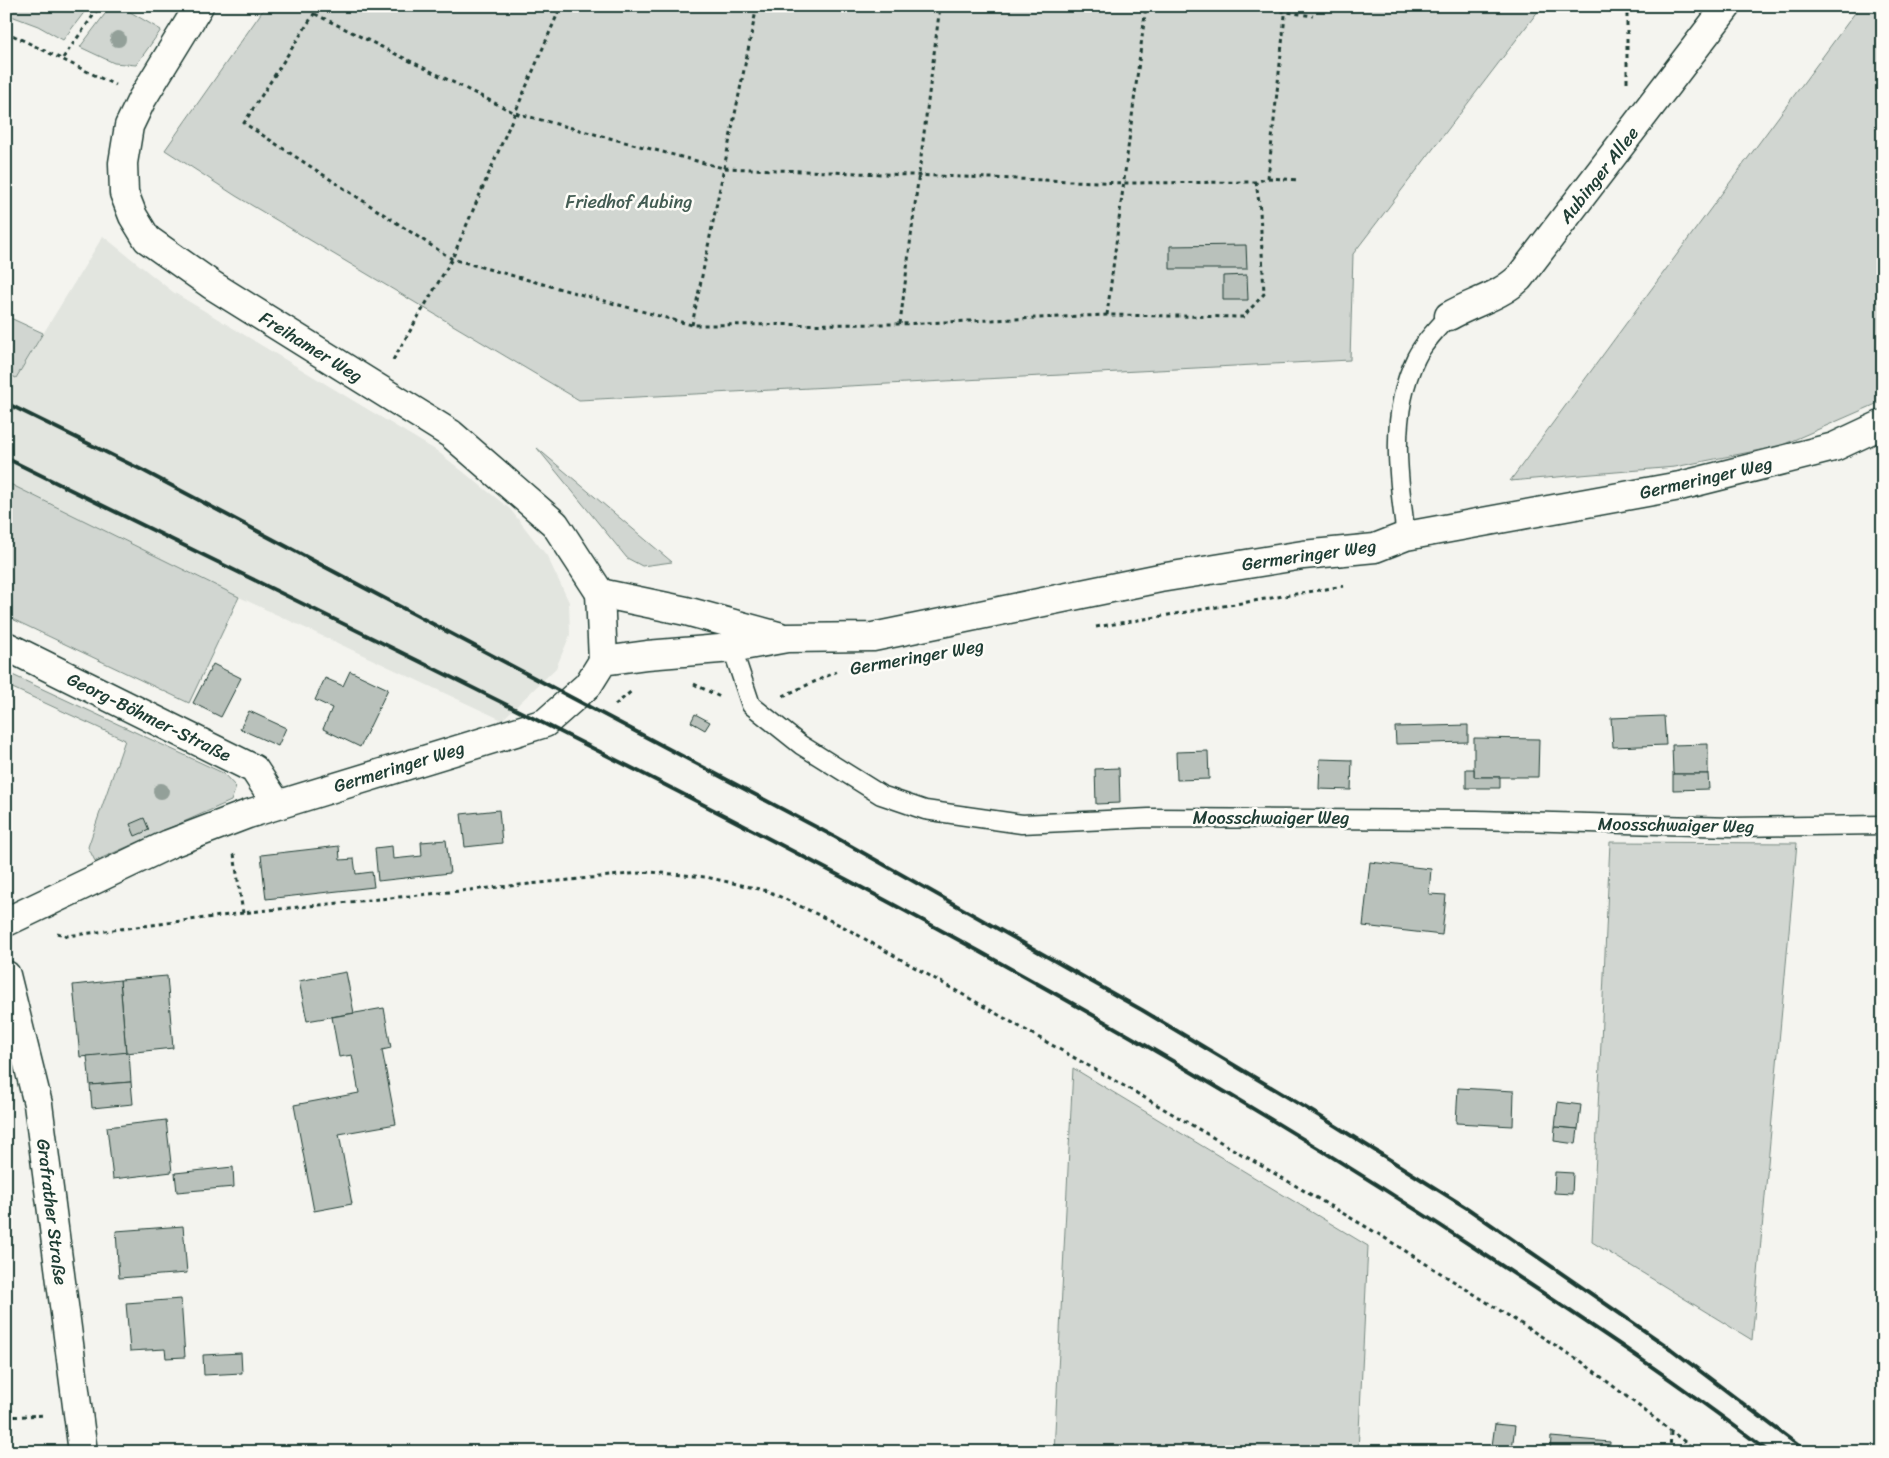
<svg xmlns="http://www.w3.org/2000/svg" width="1889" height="1458" font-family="Sriracha,sans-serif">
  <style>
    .built { fill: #e2e5df }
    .green { fill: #d1d6d1; stroke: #788a82 }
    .building { fill: #b9c1bb; stroke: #1f3d34 }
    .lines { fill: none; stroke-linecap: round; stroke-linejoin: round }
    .lane-casing { stroke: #1f3d34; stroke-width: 21 }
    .street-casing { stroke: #1f3d34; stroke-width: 31 }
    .secondary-casing { stroke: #1f3d34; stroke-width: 31 }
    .path { stroke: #1f3d34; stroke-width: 3; stroke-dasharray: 4 4; stroke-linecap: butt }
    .lane { stroke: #fdfcf7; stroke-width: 18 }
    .street { stroke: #fdfcf7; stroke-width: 28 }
    .secondary { stroke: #fdfcf7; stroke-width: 28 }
    .rail { stroke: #1f3d34; stroke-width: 4 }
    .tree { fill: #93a099 }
    .labels { text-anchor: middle; stroke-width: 5; stroke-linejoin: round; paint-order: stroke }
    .street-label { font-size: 18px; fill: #1f3d34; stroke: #fdfcf7 }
    .park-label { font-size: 18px; fill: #435c53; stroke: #fdfcf7 }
  </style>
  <rect width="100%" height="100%" fill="#f4f4ef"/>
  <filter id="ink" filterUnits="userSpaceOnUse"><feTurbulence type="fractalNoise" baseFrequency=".02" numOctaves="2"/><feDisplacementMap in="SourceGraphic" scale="10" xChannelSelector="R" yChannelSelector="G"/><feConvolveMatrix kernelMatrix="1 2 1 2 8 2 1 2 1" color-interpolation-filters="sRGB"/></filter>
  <g filter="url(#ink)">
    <path class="built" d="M103,236L173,292L437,451L510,509L547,556L569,602L570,635L556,668L502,720L239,597L6,482V373L16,378Z"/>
    <g class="green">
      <path d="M6,6H89L63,40L38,26L6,14Z"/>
      <path d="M111,6H120L161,30L136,65L114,63L80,47Z"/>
      <path d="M266,6H1542L1353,254L1350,360L579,400L236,196L165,150Z"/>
      <path d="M1860,6H1883V401L1780,446L1675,467L1510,481Z"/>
      <path d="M6,316L43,333L16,378L6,373Z"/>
      <path d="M537,448L672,562L642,566L627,558Z"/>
      <path d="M6,482L239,597L189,703L6,616Z"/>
      <path d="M6,672L223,773L236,787L231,801L95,861L88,847L125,740L6,685Z"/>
      <path d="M1610,842L1797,843L1752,1340L1592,1242Z"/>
      <path d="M1073,1068L1368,1246L1358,1452H1054Z"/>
    </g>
    <g class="building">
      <path d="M1246,245L1247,269H1170V246Z"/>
      <path d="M1247,275L1248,300H1223V276Z"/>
      <path d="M213,664L241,678L221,717L193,703Z"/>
      <path d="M350,671L388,689L360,747L323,729L332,708L315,700L325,678L343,686Z"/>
      <path d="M249,711L286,728L278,746L240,729Z"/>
      <path d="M695,714L710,722L705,730L691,722Z"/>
      <path d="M1664,716L1666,745L1613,747L1611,718Z"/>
      <path d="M1468,725V742L1396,744L1395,727Z"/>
      <path d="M1474,738L1539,739L1538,777H1474Z"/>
      <path d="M1708,744V774H1673L1672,745Z"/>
      <path d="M1208,751L1209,779L1177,780L1176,752Z"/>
      <path d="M1320,759L1352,760L1351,790L1319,789Z"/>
      <path d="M1119,768L1120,803L1096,804L1095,769Z"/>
      <path d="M1466,769H1474V777H1500V788H1466Z"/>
      <path d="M1673,774H1708L1709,789L1673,790Z"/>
      <path d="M499,810L502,843L465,847L461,814Z"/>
      <path d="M144,818L149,830L135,836L130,824Z"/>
      <path d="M446,840L450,873L378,881L375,848L392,846L393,859L422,856L421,842Z"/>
      <path d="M339,846L340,860L354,859L356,874L372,872L374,887L266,899L261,855Z"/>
      <path d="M1370,862L1431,869L1429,894L1446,895L1442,935L1363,926Z"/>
      <path d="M346,972L354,1013L307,1021L299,981Z"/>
      <path d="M167,976L173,1048L126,1053L120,980Z"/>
      <path d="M120,980L126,1053L80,1057L73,985Z"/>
      <path d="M384,1008L391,1048L382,1050L396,1124L339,1134L352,1204L314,1211L294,1105L359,1093L352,1055L339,1057L332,1017Z"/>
      <path d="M129,1052L131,1082L90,1085L87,1056Z"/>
      <path d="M131,1082L133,1104L92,1108L90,1085Z"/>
      <path d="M1458,1088L1514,1091L1513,1126L1456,1123Z"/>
      <path d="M1558,1102L1581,1105L1578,1129L1555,1127Z"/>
      <path d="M166,1120L172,1172L113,1179L107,1127Z"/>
      <path d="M1555,1127L1578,1129L1576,1144L1554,1141Z"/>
      <path d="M233,1167L234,1187L177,1192L175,1173Z"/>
      <path d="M1555,1172L1573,1173L1572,1194L1554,1193Z"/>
      <path d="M183,1226L187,1273L119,1278L116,1231Z"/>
      <path d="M181,1299L185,1357L166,1358L165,1349L130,1351L126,1303Z"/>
      <path d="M241,1353L242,1373L204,1375L203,1355Z"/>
      <path d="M1495,1424L1515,1426L1512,1449L1492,1446Z"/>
      <path d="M1551,1437L1610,1442L1609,1452H1550Z"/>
    </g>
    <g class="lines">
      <g class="lane-casing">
        <g id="lane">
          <path d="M1406,536C1398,478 1389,413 1416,358C1424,342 1437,329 1449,316"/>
          <path d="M732,648L751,705L801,745L881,795L925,810L959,815L1022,824L1149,818L1477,820L1733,827L1883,825"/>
        </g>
      </g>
      <g class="street-casing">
        <g id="street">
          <path d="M199,6L142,99L129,126L123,163L124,193L133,216L147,239L212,285L451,434L555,524L600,593"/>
          <path d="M1449,316C1473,302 1499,297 1519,278L1727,6"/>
          <path d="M6,646L254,769L277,804"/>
          <path d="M6,975L38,1104L83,1452"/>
        </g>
      </g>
      <g class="secondary-casing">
        <g id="secondary">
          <path d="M603,661L600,593L686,611L778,636"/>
          <path d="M6,922L169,844L248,814L545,723L588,685L603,661L647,655L732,648L787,638L873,637L1160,578L1303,555L1375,548L1406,536L1680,486L1834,447L1883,424"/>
        </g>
      </g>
      <g class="path">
        <path d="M319,6L244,123L452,259L692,325L900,324L1107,315L1243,317L1264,294L1260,210L1256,182"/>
        <path d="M1249,6L1313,16"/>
        <path d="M1627,6V82"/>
        <path d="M315,14L515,113L723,168L1124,183L1256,182L1268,178L1286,6"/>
        <path d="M6,32L115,85"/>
        <path d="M63,58L100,6"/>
        <path d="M1268,178L1299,180"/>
        <path d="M1107,315L1146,6"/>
        <path d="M900,324L940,6"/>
        <path d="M692,325L757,6"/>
        <path d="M393,360L452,259L561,6"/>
        <path d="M1096,627L1344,586"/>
        <path d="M694,684L720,697"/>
        <path d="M783,696L836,672"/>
        <path d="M615,705L633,690"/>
        <path d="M234,854L243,913"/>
        <path d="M57,933L67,936L259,911L650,872L706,877L768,891L842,926L1147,1099L1380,1235L1582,1362L1698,1452"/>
        <path d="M6,1417L46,1415"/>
        <path d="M1670,1452L1671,1432"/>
      </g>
      <use href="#lane" class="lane"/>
      <use href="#street" class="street"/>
      <use href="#secondary" class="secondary"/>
      <g class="rail">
        <path d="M6,403L142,470L835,837L1142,1010L1331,1123L1467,1208L1671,1349L1807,1452"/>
        <path d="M6,458C511,707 1023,948 1493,1260C1587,1322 1679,1383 1769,1452"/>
      </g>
    </g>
    <g class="tree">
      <circle cx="118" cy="39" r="8"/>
      <circle cx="161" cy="791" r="8"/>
    </g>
  </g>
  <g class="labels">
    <g class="street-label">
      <text transform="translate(1599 175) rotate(-52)" y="6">Aubinger Allee</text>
      <text transform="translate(311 347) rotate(32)" y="6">Freihamer Weg</text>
      <text transform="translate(1706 478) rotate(-13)" y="6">Germeringer Weg</text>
      <text transform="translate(1309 555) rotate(-8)" y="6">Germeringer Weg</text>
      <text transform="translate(917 657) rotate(-10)" y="6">Germeringer Weg</text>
      <text transform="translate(149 717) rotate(26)" y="6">Georg-Böhmer-Straße</text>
      <text transform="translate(399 767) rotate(-17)" y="6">Germeringer Weg</text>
      <text x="1271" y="824">Moosschwaiger Weg</text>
      <text transform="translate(1676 825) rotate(1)" y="6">Moosschwaiger Weg</text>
      <text transform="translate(52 1212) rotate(83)" y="6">Grafrather Straße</text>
    </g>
    <g class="park-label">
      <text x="629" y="208">Friedhof Aubing</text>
    </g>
  </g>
  <rect width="1889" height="1458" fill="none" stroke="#fdfcf7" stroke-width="25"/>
  <rect x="12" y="12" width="1864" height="1433" fill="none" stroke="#1f3d34" stroke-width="2" filter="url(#ink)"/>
</svg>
